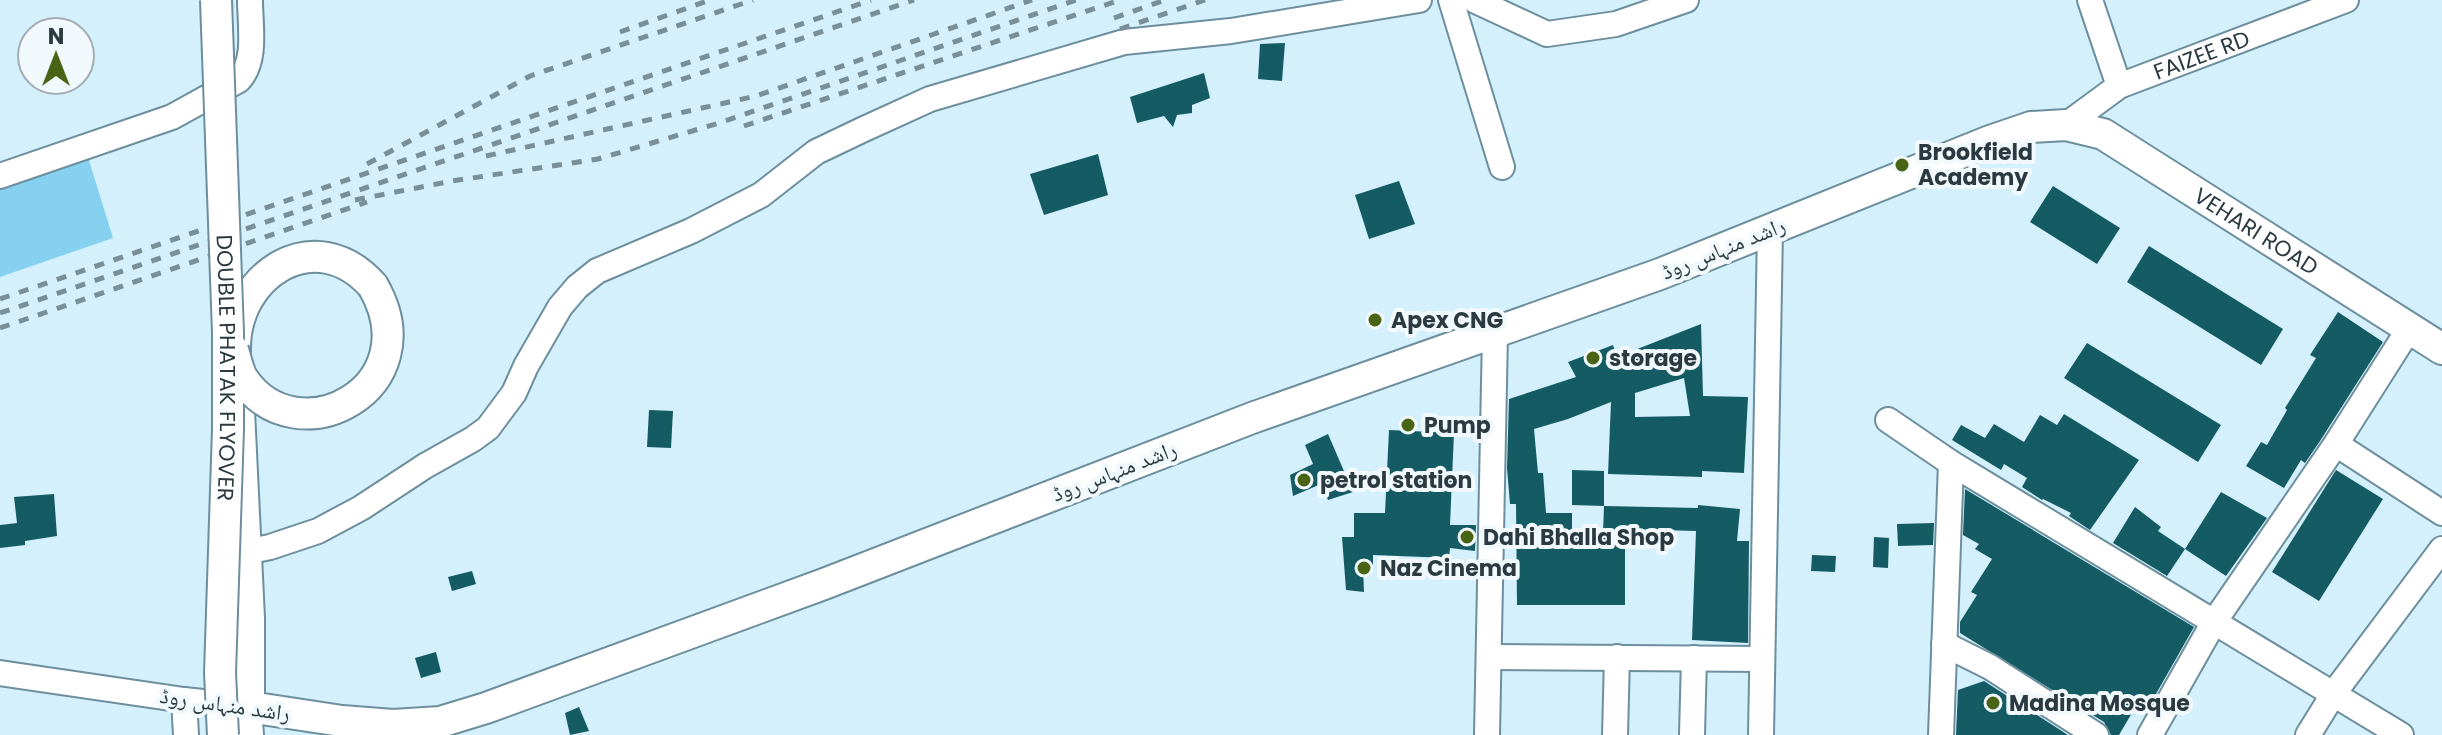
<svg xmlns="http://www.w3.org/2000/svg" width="2442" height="735" font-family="Poppins,'Noto Naskh Arabic',sans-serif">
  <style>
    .green { fill: #86d1ef }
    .building { fill: #145b63; fill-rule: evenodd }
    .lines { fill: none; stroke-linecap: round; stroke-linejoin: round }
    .minor-casing { stroke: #6d8f9d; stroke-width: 28 }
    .major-casing { stroke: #6d8f9d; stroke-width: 34 }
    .minor { stroke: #fff; stroke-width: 24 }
    .major { stroke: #fff; stroke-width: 30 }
    .rail { stroke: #798f98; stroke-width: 5; stroke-dasharray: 10 10; stroke-linecap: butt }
    .major-bridge-casing { stroke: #6d8f9d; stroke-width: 34; stroke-linecap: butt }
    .major-bridge { stroke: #fff; stroke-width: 30 }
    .poi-dot { fill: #496414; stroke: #f2f9fc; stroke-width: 3 }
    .labels { text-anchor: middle; stroke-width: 8; stroke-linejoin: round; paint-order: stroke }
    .street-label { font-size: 22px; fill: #2b3a40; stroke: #f2f9fc }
    .poi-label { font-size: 22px; font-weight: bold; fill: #2b3a40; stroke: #f2f9fc; text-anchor: start }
  </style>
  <rect width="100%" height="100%" fill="#d3f0fc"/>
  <path class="green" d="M83,141L113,238L0,277V171Z"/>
  <g class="building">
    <path d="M1285,43L1282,81L1258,79L1260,44Z"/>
    <path d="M1204,73L1210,98L1192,105V113L1177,115L1173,127L1164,116L1137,123L1130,97Z"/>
    <path d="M1098,154L1108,195L1044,215L1030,174Z"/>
    <path d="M1399,181L1415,224L1369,239L1355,195Z"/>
    <path d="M2053,186L2120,228L2097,264L2030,222Z"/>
    <path d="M2149,246L2283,329L2261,365L2127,282Z"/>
    <path d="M2338,312L2383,342L2320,441L2305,463L2301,460L2284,488L2246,466L2261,442L2267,445L2287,410L2285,408L2316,358L2310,355Z"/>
    <path d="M1701,324L1703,396L1748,397L1744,473L1702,471V477L1608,474L1611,402L1568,419L1534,429L1538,473H1543L1546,513H1572V534L1603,533L1604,506L1698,508V505L1740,509L1737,541H1749L1748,643L1692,640L1696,531L1625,529V605H1517L1516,504H1510L1507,468L1509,399L1576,377L1568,362L1613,345L1617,357ZM1684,378L1690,416L1635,417V393Z"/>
    <path d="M2087,343L2221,425L2198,462L2064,378Z"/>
    <path d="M649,410L673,411L671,448L647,447Z"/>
    <path d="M2064,414L2139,460L2090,530L2069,516L2071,513L2043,499L2042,500L2022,487L2027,478L2004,464L2001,470L1952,440L1961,425L1985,438L1994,424L2024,442L2040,415L2057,425Z"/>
    <path d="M1389,430L1454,433L1450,525H1476L1475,551L1450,548L1449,558L1373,555V568L1363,567L1364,592L1346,590L1342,537H1354V513H1385Z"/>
    <path d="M1328,434L1353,492L1328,500L1321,484L1293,496L1290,475L1313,464L1305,445Z"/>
    <path d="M1572,470L1604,471V506L1572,505Z"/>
    <path d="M2336,470L2383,499L2319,601L2272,572Z"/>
    <path d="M1965,489L2194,627L2148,708L2139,701L2119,735H2111L2104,722L1960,633V622L1977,595L1971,592L1992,559L1975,549L1979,544L1963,535Z"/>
    <path d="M2221,492L2267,518L2226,576L2185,549Z"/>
    <path d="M54,494L57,536L25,541V545L0,548V525L17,523L14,497Z"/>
    <path d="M2135,507L2161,527L2158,531L2185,549L2167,576L2113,543Z"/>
    <path d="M1934,523L1933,545L1898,546L1897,524Z"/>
    <path d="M1874,537L1889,538L1888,568L1873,567Z"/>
    <path d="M1812,555L1836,556L1835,572L1811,571Z"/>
    <path d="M472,571L476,584L452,591L448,577Z"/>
    <path d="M436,652L441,672L421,678L415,658Z"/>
    <path d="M1984,681L2068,735H1956L1958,690Z"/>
    <path d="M579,707L589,731L570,735L565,713Z"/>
  </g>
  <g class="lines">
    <g class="minor-casing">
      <g id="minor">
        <path d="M1451,0L1502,167"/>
        <path d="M1474,0L1547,34L1616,24L1686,0"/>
        <path d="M2090,0L2119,86"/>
        <path id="s1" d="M2066,125L2119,86L2346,0"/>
        <path d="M0,176L172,117L239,80C257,60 250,26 250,0"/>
        <path d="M1888,420L1951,463L2401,735"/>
        <path d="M2336,444L2442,513"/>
        <path d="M246,552L270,547L318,531L361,508L425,466L473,439L488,428L514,393L526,366L560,307L577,287L597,271L691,231L761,195L816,152L862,130L930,99L1124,42L1231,31L1419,0"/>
        <path d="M1944,644L1990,667L2096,735"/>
        <path d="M1489,657L1762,659"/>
        <path d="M0,673L184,700L249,707L251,735"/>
        <path d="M184,700L186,735"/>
        <path d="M1487,735L1495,333"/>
        <path d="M1615,735L1617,657"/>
        <path d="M1692,735L1694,658"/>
        <path d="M1761,735L1770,230"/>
        <path d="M1941,735L1951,463"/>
        <path d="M2150,735L2214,622L2336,444L2409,329"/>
        <path d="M2308,735L2334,693L2442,549"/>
      </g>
    </g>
    <g class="major-casing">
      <g id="major">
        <path d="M235,351C233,274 316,221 373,286"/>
        <path id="s2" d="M239,411L249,618V707L342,721L393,725L440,722L486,708L824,584L1252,418L1660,274L1990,141L2031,127L2066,125L2103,134L2442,349"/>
      </g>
    </g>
    <use href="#minor" class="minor"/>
    <use href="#major" class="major"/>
    <g class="rail">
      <path d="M1114,18L1165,0"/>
      <path d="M1120,29L1205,0"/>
      <path d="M620,32L710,0"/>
      <path d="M744,126L1120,0"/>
      <path d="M486,156L756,96L1032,0"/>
      <path d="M367,164L530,76L753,0"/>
      <path d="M355,200L452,181L598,159L719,123L1076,0"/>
      <path d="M0,299L871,0"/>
      <path d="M0,313L914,0"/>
      <path d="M0,328L367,202"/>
    </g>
    <g class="major-bridge-casing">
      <g id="major-bridge">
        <path id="s3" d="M216,0L228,333V429L220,673L223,735"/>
        <path d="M233,350C236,359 238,371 243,379C297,459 432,388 373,286"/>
      </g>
    </g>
    <use href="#major-bridge" class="major-bridge"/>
  </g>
  <g class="poi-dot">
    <circle cx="1902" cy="165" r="8"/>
    <circle cx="1375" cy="320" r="8"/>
    <circle cx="1593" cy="358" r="8"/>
    <circle cx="1408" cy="425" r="8"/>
    <circle cx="1304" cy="480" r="8"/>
    <circle cx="1467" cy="537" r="8"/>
    <circle cx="1364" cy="568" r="8"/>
    <circle cx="1993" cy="703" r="8"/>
  </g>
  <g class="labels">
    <g class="street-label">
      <text dy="8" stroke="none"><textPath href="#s1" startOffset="154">FAIZEE RD</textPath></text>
      <text dy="8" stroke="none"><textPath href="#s2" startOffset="2442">VEHARI ROAD</textPath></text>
      <text transform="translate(1723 248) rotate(-22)" y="8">راشد منہاس روڈ</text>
      <text dy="8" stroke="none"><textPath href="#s3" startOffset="368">DOUBLE PHATAK FLYOVER</textPath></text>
      <text transform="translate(1114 471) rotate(-21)" y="8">راشد منہاس روڈ</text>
      <text transform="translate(225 704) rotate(8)" y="8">راشد منہاس روڈ</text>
    </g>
    <g class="poi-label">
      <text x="1918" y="160">Brookfield<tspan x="1918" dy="25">Academy</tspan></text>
      <text x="1391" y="328">Apex CNG</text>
      <text x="1609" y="366">storage</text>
      <text x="1424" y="433">Pump</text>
      <text x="1320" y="488">petrol station</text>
      <text x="1483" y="545">Dahi Bhalla Shop</text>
      <text x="1380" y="576">Naz Cinema</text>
      <text x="2009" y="711">Madina Mosque</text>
    </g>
  </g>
  <g transform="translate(56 56)"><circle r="38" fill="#f2f9fc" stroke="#a2adb1" stroke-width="2"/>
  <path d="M0-6L14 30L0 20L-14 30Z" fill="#496414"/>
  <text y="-12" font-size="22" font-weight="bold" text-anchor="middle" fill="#2b3a40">N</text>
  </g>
</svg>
